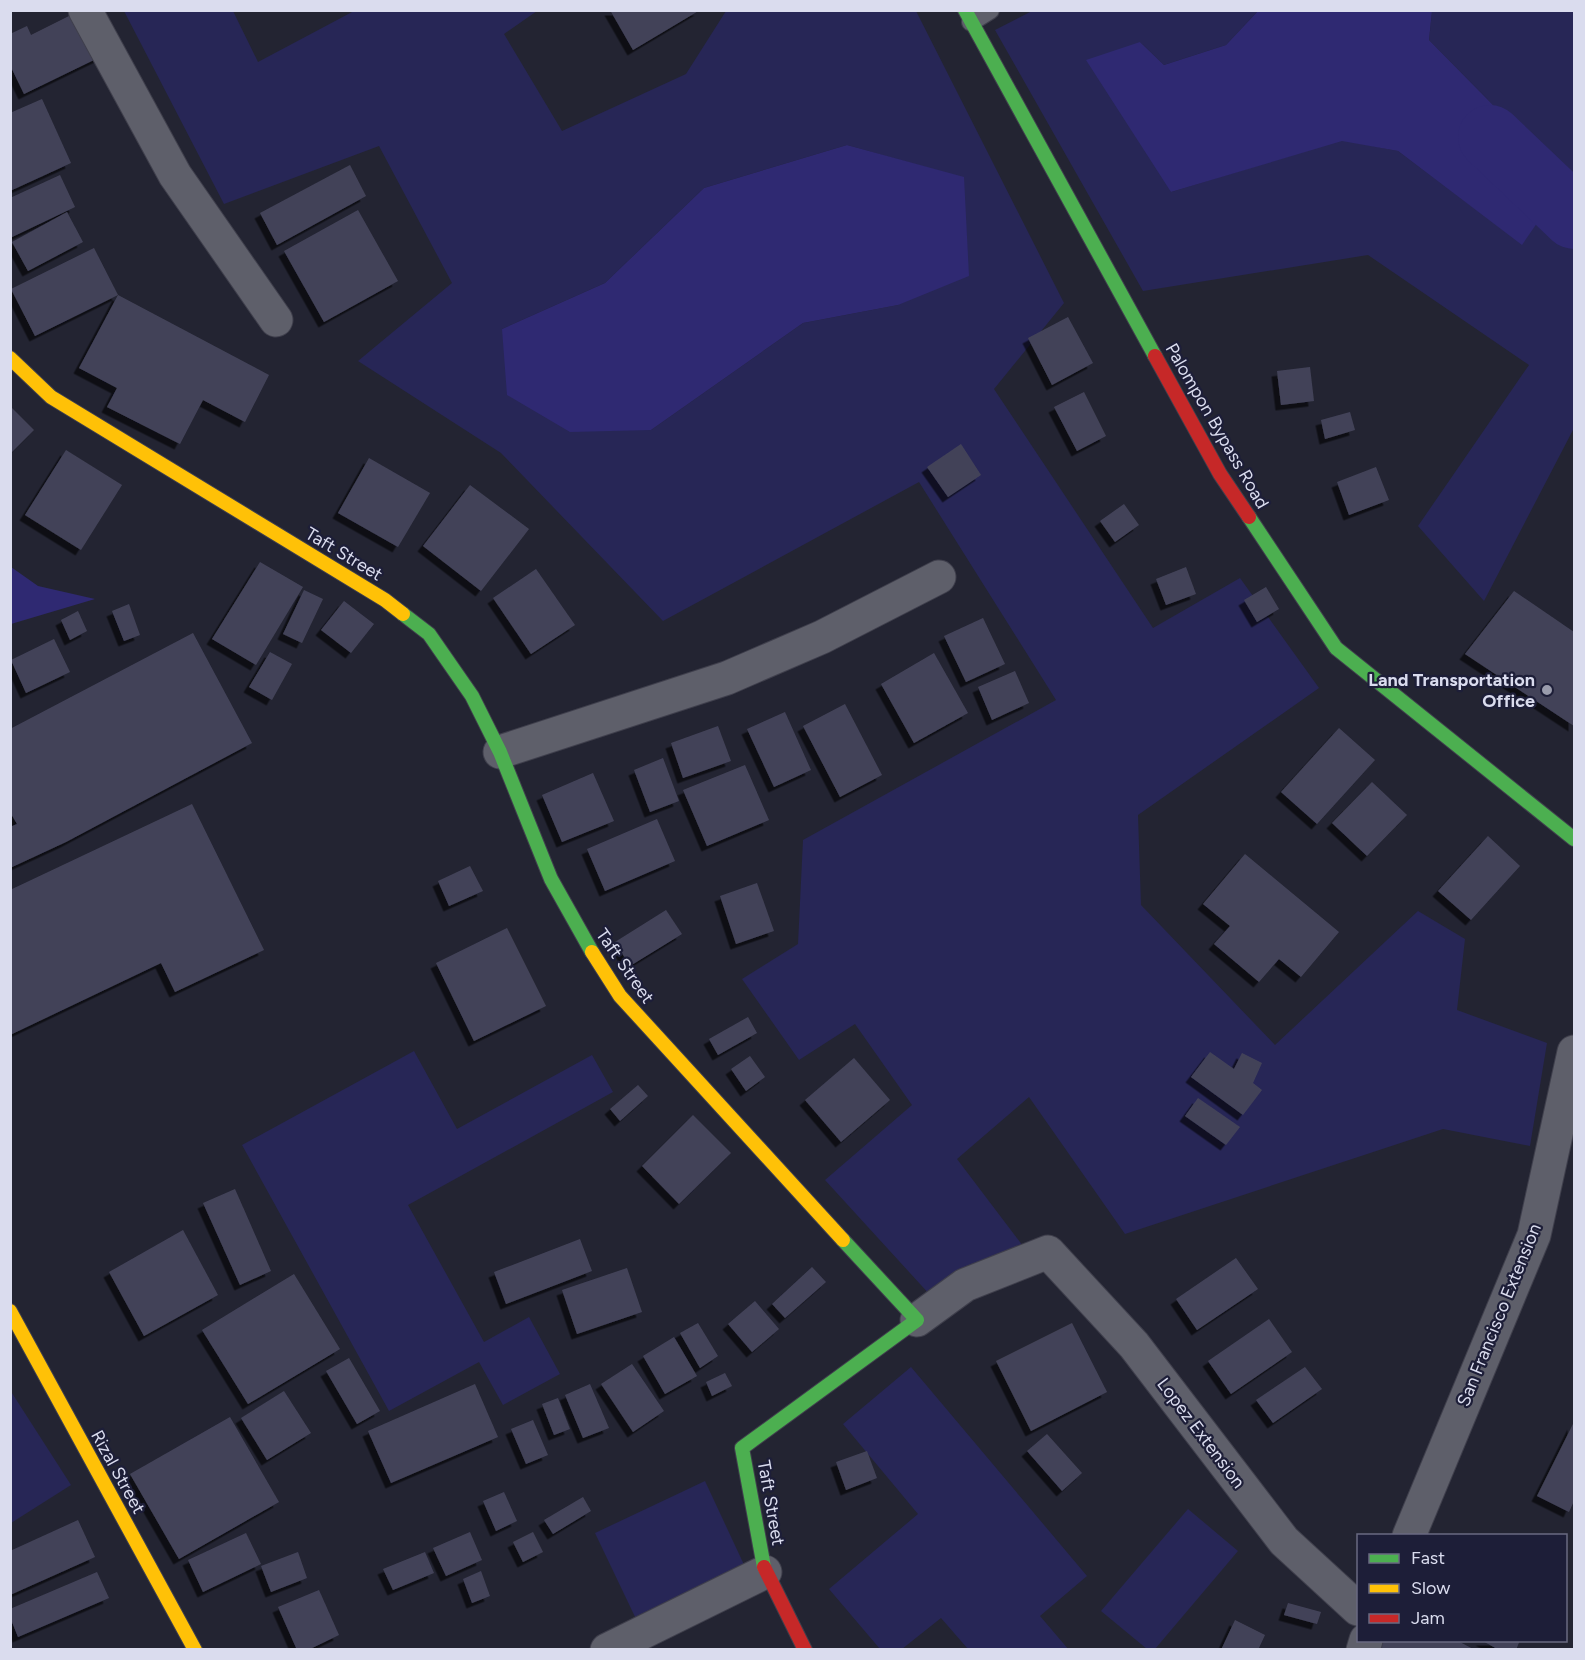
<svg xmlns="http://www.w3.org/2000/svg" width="1585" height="1660" font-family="Figtree,sans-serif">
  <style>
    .green { fill: #272656; fill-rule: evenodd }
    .water { fill: #2f2972 }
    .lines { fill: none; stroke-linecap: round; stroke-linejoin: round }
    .river { stroke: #2f2972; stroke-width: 64 }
    .building { fill: #434359; filter: url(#shadow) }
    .lane-casing { stroke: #3f3f4c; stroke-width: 20 }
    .street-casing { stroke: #3f3f4c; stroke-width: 35 }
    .fast-casing { stroke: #3f3f4c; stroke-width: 16 }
    .slow-casing { stroke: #3f3f4c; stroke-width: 16 }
    .jam-casing { stroke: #3f3f4c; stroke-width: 16 }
    .lane { stroke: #5e5f6a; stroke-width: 18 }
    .street { stroke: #5e5f6a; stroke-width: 33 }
    .fast { stroke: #4caf50; stroke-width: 14 }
    .slow { stroke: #ffc107; stroke-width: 14 }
    .jam { stroke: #c62828; stroke-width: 14 }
    .poi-dot { fill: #9a9cac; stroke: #1d1e38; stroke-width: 2 }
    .labels { text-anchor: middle; stroke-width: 4.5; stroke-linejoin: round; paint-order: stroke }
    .street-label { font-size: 18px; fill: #dadcee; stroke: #1d1e38 }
    .poi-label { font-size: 18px; font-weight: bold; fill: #dadcee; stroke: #1d1e38; text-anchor: end }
  </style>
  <defs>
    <filter id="shadow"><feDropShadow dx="-5.5" dy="5.5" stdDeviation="0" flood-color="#0009"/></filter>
  </defs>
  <rect width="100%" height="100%" fill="#232432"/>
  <g class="green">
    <path d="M124,11H233L258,62L354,11H537L504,34L562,131L686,74L726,11H916L1064,303L994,389L1153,628L1240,578L1319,688L1138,815L1141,905L1275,1045L1418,911L1465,939L1457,1010L1547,1043L1530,1146L1443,1129L1125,1234L1029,1097L957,1159L1026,1250L931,1296L825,1180L912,1105L855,1024L799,1060L742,979L798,944L803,840L1056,700L919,482L663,621L501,453L358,361L452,283L379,146L224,204ZM847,145L964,178L898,305L803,323L651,430L502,329L605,283L704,188Z"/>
    <path d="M1032,11H1258L1226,45L1164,65L1140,42L1171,192L1342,140L1398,151L1522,244L1567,180L1429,40L1432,11H1574V428L1484,601L1418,526L1529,365L1368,255L1143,291L995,30Z"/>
    <path d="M414,1051L457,1129L592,1055L613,1092L408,1205L484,1342L529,1317L560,1374L503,1405L479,1362L389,1411L242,1145Z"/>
    <path d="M911,1367L1087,1576L1040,1616L1069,1650L968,1649L941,1618L902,1649H880L829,1589L918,1514L843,1424Z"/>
    <path d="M10,1390L71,1485L11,1523H10Z"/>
    <path d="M705,1481L746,1569L637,1621L595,1533Z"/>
    <path d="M1188,1509L1238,1551L1155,1649H1147L1101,1611Z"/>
  </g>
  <g class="water">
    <path d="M1258,11H1432L1429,40L1567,180L1522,245L1398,151L1342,141L1171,192L1086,60L1140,42L1164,65L1226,45Z"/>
    <path d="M847,145L964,177L969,276L898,305L803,323L651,430L570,432L507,395L502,329L605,283L704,188Z"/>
    <path d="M11,567L38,586L95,599L11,624Z"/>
  </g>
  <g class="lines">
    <path class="river" d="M1490,137L1574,217"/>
  </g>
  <g class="building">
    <path d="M610,10H700L633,50Z"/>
    <path d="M77,12L100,57L24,94L10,65V34L27,26L31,35Z"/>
    <path d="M42,99L71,163L10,191V113Z"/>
    <path d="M350,165L366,196L277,245L260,213Z"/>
    <path d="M60,175L75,207L10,238V198Z"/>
    <path d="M358,210L398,281L324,322L284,251Z"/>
    <path d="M67,212L83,242L28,271L12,242Z"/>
    <path d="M94,248L118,295L35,336L11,289Z"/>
    <path d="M118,295L269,375L245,422L203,400L180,444L107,407L117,388L79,368Z"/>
    <path d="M1068,317L1093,363L1052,385L1028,338Z"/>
    <path d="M1310,367L1314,401L1281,405L1277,371Z"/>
    <path d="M1084,392L1106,436L1077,451L1054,407Z"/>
    <path d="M10,406L34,430L10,454Z"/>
    <path d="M1350,412L1355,430L1325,439L1321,420Z"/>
    <path d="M961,444L981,475L948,497L927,467Z"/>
    <path d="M66,450L122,485L81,550L25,515Z"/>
    <path d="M369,458L430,493L398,547L338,513Z"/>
    <path d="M1376,467L1389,500L1349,515L1337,482Z"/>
    <path d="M470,485L529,529L481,591L423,546Z"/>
    <path d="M1124,504L1139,525L1115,542L1100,521Z"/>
    <path d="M260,562L303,587L256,665L212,639Z"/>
    <path d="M1186,567L1196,594L1166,605L1156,579Z"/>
    <path d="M536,569L575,625L531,654L493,598Z"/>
    <path d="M1266,587L1279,609L1257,622L1244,600Z"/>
    <path d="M304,590L323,599L302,643L283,634Z"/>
    <path d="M1514,591L1574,632V726L1465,654Z"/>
    <path d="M344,601L374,624L351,653L321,630Z"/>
    <path d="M129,604L140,635L124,641L112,611Z"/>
    <path d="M78,611L87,631L70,640L61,620Z"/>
    <path d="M983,618L1005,664L966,682L944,636Z"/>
    <path d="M193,633L252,743L66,842L10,868V827L17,824L10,812V729Z"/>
    <path d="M54,639L70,672L26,693L11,660Z"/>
    <path d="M270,652L292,664L272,700L249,687Z"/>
    <path d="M934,653L968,713L914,743L881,684Z"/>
    <path d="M1015,671L1029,703L992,720L978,687Z"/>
    <path d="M845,704L882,775L840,797L803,726Z"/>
    <path d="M785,712L811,770L774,787L747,729Z"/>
    <path d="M718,726L731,761L683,778L671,743Z"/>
    <path d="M1339,728L1375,760L1317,824L1281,792Z"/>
    <path d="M663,758L679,801L650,812L634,770Z"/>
    <path d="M745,765L769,820L707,846L683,790Z"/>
    <path d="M593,773L614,821L562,842L542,795Z"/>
    <path d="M1372,782L1407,815L1367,856L1332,823Z"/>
    <path d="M192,804L264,950L175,992L161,963L10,1035V890Z"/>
    <path d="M657,819L675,861L605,891L587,849Z"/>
    <path d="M1488,836L1520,866L1471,920L1438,891Z"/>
    <path d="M1245,854L1339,932L1301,977L1279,959L1259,982L1214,944L1230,926L1203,904Z"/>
    <path d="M470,866L483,891L449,906L438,881Z"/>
    <path d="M757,883L774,931L736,944L720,896Z"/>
    <path d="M666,910L682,934L630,966L615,942Z"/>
    <path d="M507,928L546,1006L474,1041L436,963Z"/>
    <path d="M748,1017L757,1033L718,1055L709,1039Z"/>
    <path d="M1210,1052L1234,1069L1242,1053L1262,1063L1253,1083L1262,1090L1243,1115L1191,1077Z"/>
    <path d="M750,1056L765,1077L746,1091L731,1069Z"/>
    <path d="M854,1058L890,1100L841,1142L805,1100Z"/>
    <path d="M638,1085L648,1096L620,1121L610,1109Z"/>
    <path d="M1198,1098L1240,1127L1226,1145L1185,1116Z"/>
    <path d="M693,1115L731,1153L679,1204L642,1166Z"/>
    <path d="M235,1189L271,1271L240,1285L203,1203Z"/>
    <path d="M183,1230L218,1295L144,1336L109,1272Z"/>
    <path d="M580,1239L592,1271L506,1304L494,1272Z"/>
    <path d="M1236,1258L1258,1289L1197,1330L1176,1299Z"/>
    <path d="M812,1267L826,1282L785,1318L772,1304Z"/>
    <path d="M627,1268L642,1312L577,1334L562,1290Z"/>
    <path d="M294,1274L340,1349L248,1404L202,1330Z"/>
    <path d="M755,1301L779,1329L752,1352L728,1324Z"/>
    <path d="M1269,1319L1292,1352L1231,1394L1208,1361Z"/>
    <path d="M698,1323L718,1356L700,1368L680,1333Z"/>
    <path d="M1072,1323L1107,1392L1031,1431L996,1361Z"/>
    <path d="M674,1337L697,1376L665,1394L643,1356Z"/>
    <path d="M349,1358L380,1411L357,1424L326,1371Z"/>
    <path d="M632,1364L664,1411L633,1432L601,1384Z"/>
    <path d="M1305,1367L1322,1389L1273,1423L1256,1400Z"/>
    <path d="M725,1373L732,1386L712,1396L706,1382Z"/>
    <path d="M475,1384L498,1437L391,1483L368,1431Z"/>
    <path d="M590,1384L609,1428L583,1438L565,1395Z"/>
    <path d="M284,1391L311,1433L267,1460L241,1418Z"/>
    <path d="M558,1398L570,1429L554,1435L542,1404Z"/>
    <path d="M230,1417L279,1502L179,1559L130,1474Z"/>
    <path d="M533,1420L548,1455L526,1464L511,1429Z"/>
    <path d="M1573,1424L1574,1501L1569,1512L1537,1496Z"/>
    <path d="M1047,1434L1082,1473L1062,1491L1027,1451Z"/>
    <path d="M867,1451L877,1478L846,1490L836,1462Z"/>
    <path d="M504,1492L517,1521L496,1531L483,1501Z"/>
    <path d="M583,1497L591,1511L553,1534L544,1520Z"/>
    <path d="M78,1520L95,1557L10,1595V1551Z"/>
    <path d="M470,1532L482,1560L446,1576L433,1548Z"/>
    <path d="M533,1532L543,1552L523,1562L513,1542Z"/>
    <path d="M246,1533L261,1564L203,1592L188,1560Z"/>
    <path d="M298,1552L307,1578L271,1592L261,1566Z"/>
    <path d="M425,1552L434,1573L393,1590L383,1569Z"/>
    <path d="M481,1571L490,1596L472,1603L463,1579Z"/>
    <path d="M97,1572L109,1598L18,1637L10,1617V1609Z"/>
    <path d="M319,1590L339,1635L308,1650H297L278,1607Z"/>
    <path d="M1288,1603L1321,1612L1317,1624L1284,1615Z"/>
    <path d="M1235,1620L1265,1635L1258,1650H1221Z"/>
    <path d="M1382,1640H1456L1475,1650H1378Z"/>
    <path d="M1481,1640H1520L1516,1650H1499Z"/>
  </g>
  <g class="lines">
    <g class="lane-casing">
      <path id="lane" d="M971,22L990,10"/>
    </g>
    <g class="street-casing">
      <g id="street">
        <path d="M85,10L175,175L276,320"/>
        <path d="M500,752L727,678L822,637L939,577"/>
        <path d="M917,1320L965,1285L1048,1252L1134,1345L1284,1541L1358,1609"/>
        <path d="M1409,1536L1534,1235L1574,1052"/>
        <path d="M607,1650L765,1572"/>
        <path d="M1363,1650L1366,1640"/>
      </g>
    </g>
    <g class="fast-casing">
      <g id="fast">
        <path d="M965,10L1155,356"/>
        <path d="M1249,517L1336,648L1574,839"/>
        <path d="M403,614L429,634L472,696L500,752L551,879L592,952"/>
        <path d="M764,1567L742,1448L917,1320L843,1240"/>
      </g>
    </g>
    <g class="slow-casing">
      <g id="slow">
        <path d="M10,358L51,397L385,600L403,614"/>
        <path d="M592,952L620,996L843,1240"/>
        <path d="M10,1311L195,1650"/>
      </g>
    </g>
    <g class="jam-casing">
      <g id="jam">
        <path d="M1155,356L1220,474L1249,517"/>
        <path d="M764,1567L805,1650"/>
      </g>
    </g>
    <use href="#lane" class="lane"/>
    <use href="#street" class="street"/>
    <use href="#fast" class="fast"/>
    <use href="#slow" class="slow"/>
    <use href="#jam" class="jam"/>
  </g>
  <circle class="poi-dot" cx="1547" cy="690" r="6"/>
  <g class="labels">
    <g class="street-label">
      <text transform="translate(1217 426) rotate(60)" y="6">Palompon Bypass Road</text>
      <text transform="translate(344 554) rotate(31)" y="6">Taft Street</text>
      <text transform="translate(625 966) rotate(55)" y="6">Taft Street</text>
      <text transform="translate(1499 1315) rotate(-68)" y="6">San Francisco Extension</text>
      <text transform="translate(1201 1433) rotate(53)" y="6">Lopez Extension</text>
      <text transform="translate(118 1472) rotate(61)" y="6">Rizal Street</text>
      <text transform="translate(771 1503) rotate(80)" y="6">Taft Street</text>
    </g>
    <g class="poi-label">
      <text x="1535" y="686">Land Transportation<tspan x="1535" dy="21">Office</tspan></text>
    </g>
  </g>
  <rect width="1585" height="1660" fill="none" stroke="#dadcee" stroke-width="24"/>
  <rect x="1357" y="1534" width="210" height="108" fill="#1d1e38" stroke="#696a81" stroke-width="1.5"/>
  <rect x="1369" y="1554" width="30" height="9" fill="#4caf50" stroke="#696a81" stroke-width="1.5"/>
  <text x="1411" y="1564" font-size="18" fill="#dadcee">Fast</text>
  <rect x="1369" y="1584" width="30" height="9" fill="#ffc107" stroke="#696a81" stroke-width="1.5"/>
  <text x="1411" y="1594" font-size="18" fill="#dadcee">Slow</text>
  <rect x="1369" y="1614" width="30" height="9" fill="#c62828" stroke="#696a81" stroke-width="1.5"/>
  <text x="1411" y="1624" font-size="18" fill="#dadcee">Jam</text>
</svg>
